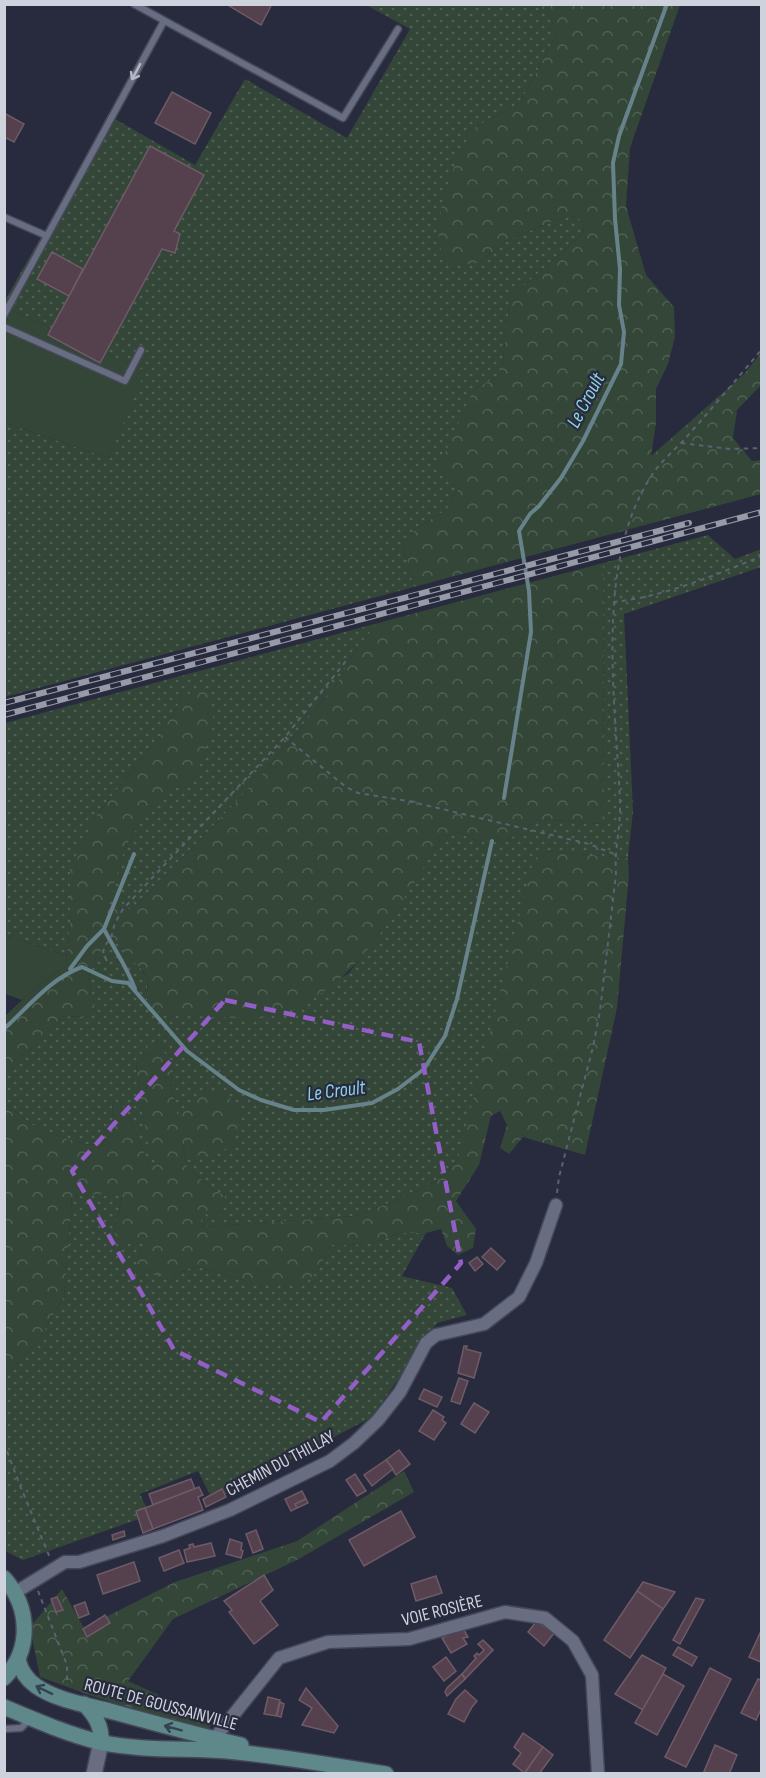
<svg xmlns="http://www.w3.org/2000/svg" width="766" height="1778" font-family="'Sofia Sans Condensed',sans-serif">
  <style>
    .grass { fill: url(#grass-dots) }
    .forest { fill: url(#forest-crowns) }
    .garden { fill: #334637 }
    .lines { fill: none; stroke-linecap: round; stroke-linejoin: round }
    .stream { stroke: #68828b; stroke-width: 4 }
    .building { fill: #55414e; stroke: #6f5a67; stroke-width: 1.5 }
    .service-casing { stroke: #454858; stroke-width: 9 }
    .minor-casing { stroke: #454858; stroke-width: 15 }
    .tertiary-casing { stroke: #454858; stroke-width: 18 }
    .secondary-casing { stroke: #454858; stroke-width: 18 }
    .path { stroke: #5d6171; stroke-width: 2; stroke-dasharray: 4.5 4.5; stroke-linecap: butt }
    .service { stroke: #686d82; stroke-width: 6 }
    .minor { stroke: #686d82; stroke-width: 12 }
    .tertiary { stroke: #686d82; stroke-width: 15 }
    .secondary { stroke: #5f888b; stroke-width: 15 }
    .rail-casing { stroke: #979ba8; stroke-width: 6 }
    .rail { stroke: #272b3d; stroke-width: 4; stroke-dasharray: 11; stroke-linecap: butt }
    .oneway { stroke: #b4b9c6 }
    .oneway2 { stroke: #354250 }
    .marked { fill: none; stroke: #945ec8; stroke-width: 4.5; stroke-dasharray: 12 8; stroke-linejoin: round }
    .labels { text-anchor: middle; stroke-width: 4.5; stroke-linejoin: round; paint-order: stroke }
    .street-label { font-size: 18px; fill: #ced2dd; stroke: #272b3d }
    .water-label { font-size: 20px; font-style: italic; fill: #8dd0e3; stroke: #272b3d }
  </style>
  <defs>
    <pattern id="grass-dots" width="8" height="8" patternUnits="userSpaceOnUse" patternTransform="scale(1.5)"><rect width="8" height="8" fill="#334637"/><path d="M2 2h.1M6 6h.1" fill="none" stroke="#4f6054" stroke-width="1.8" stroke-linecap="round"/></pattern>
    <pattern id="forest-crowns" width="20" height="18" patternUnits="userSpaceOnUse" patternTransform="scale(1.5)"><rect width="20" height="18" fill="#334637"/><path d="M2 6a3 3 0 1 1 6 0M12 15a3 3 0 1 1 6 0" fill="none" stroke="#4f6054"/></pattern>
  </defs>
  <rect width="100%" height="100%" fill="#272b3d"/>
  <g class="grass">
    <path d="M366,5H537L548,14L557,33L520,103L474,128L480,262L507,240L569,215L582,220L584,233L510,298L501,375L474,389L460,486L446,510L417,528L402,542L414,587L5,697V423L109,458L144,371L5,307V300L110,116L195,165L245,79L347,138L410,29Z"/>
    <path d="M708,535L735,559L761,549V567L624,614L633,811L628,858L543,851L458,1160L440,1179L402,1198L355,1216L203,1227L196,1208L225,1196L211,1188L187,1167L172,1089L170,1060L136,1061C139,1096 144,1131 157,1164L149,1166L136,1131L120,1101L112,1104L114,1131L101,1145L83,1144L38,1129L5,1104L4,1073L64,1016L85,1017L95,1008L88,977L98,953L119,940L125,955L138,964L147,978V999L176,1015L245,1018L278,1014L349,973L386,925L442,837L459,832L477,841L505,842L538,819L604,824L603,563Z"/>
    <path d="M378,623L356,649L337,683L260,777L133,909L106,908L125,847L155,799L196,777L182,698L160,736L95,817L70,922L67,956L5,935V723Z"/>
    <path d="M123,1191L114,1233L149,1242L172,1276L195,1266L253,1283L316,1273L331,1245L370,1244L400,1233H426L402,1276L452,1288L467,1315L437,1323L372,1417L213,1501L198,1471L140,1494L150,1515L23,1560L5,1551V1378L39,1339L64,1297L72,1197Z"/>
  </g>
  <g class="forest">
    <path d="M537,5H680L630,148L626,206L646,275L674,307L675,337L668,364L656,389V423L651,456L744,374L761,353V385L737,410L733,438L752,461L761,460V494L414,587L402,542L417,528L446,510L460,486L439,466L474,389L501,375L510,298L584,233L582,220L569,215L507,240L480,262L453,267L441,251L438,232L442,203L457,158L474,128L520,103L557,33L548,14Z"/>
    <path d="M603,563L604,824L538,819L505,842L477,841L459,832L442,837C400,903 360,988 280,1014C260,1020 237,1018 217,1017C201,1016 167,1018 154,1009C143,1001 149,991 147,980C144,965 130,963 124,953C122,949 121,944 119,941L98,953L88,977L95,1008L85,1017L64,1016L5,1073V1016L36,987L66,966L70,922V868L95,817L160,736L182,698L197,689H209L214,723L196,777L155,800L125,847L107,908L133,909L260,777L337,683L356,649L378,623Z"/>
    <path d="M543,851L628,858L629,875L617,1008L585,1155L523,1137L509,1154L500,1148L507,1125L500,1111L491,1116L479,1165L456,1201L476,1229L473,1248L458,1255L447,1246L441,1229L426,1233H400L370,1244L331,1245L316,1273L302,1286L253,1283L195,1266L172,1276L142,1274L136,1262L148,1242L122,1243L114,1233L123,1192L72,1197L64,1297L39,1339L5,1378V1104L38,1129L83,1144L101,1145L114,1131L112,1104L120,1101L136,1131L149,1165L156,1164L148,1143L139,1094L136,1061L147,1046H160L170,1060L172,1089L179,1123L186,1106L204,1094H223L236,1103L240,1120L232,1145L217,1154L193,1156L182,1141L187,1167L211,1188L225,1196L223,1213L215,1219L197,1209L203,1227L355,1216L402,1198L440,1179L458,1160L533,861Z"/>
    <path d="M404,1471L414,1492L299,1559L173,1619L128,1681L214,1720L208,1731L92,1696L40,1677L30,1627L62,1589L84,1628L175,1582L297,1541Z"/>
  </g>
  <g class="garden">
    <path d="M5,307L145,371L109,458L5,423Z"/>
    <path d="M5,935L67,956L66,966L36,987L22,1000L5,994Z"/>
  </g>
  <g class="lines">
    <g class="stream">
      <path d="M504,798L531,632L529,591L519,531L530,514L539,506L561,478L583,441L621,364L624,332L619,305L620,269L615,219L613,163L619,136L667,4"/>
      <path d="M70,969L87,946L104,929"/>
      <path d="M133,987L135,989C127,967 114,949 104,929L134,854"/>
      <path d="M4,1029C28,1007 51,978 82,967L112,981L128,983L187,1051L239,1090L261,1100L294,1110H324L372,1103L398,1089L424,1069L445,1036L457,999L492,841"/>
    </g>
  </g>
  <g class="building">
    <path d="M226,4H272L261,25Z"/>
    <path d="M172,92L211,113L195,144L155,123Z"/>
    <path d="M4,113L24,124L14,142L4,137Z"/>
    <path d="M150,146L204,175L174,231L180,234L175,253L162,249L100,363L48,335Z"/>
    <path d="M52,252L83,269L69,296L37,279Z"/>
    <path d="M491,1248L505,1261L497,1270L482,1257Z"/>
    <path d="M477,1257L483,1264L475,1271L469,1263Z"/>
    <path d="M464,1346H467L466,1349L481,1353L474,1378L458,1373Z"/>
    <path d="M459,1378L468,1381L460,1404L451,1401Z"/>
    <path d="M424,1389L442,1397L437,1407L419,1399Z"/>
    <path d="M474,1403L489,1412L475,1433L461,1424Z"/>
    <path d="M433,1410L444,1417L442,1420L446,1423L434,1440L419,1431Z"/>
    <path d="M399,1450L410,1464L396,1475L386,1460Z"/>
    <path d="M386,1460L393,1469L372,1486L364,1475Z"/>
    <path d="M355,1474L366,1491L357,1496L346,1480Z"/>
    <path d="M191,1479L195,1489L153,1505L149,1494Z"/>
    <path d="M199,1487L203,1495L198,1497L203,1510L153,1529L145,1508Z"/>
    <path d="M222,1489L226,1497L206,1507L203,1499Z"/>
    <path d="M302,1491L306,1499L295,1504L297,1508L291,1511L285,1499Z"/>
    <path d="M306,1499L308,1503L297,1508L295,1504Z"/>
    <path d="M145,1508L153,1529L143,1533L136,1511Z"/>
    <path d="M401,1511L415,1537L364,1566L349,1540Z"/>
    <path d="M256,1530L263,1549L253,1553L246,1534Z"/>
    <path d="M124,1531L125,1536L113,1540L112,1535Z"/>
    <path d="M230,1539L242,1543L241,1550L243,1551L241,1558L226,1554Z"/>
    <path d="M211,1543L215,1556L187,1562L184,1550L190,1548L189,1545L193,1544L194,1547Z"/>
    <path d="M179,1550L184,1563L164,1571L159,1558Z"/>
    <path d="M134,1562L140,1581L103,1594L97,1575Z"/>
    <path d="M264,1575L273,1590L260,1601L278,1625L254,1644L229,1612L232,1610L224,1601Z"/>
    <path d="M436,1576L442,1593L416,1601L411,1584Z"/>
    <path d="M643,1582L675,1592L663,1609L637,1591Z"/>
    <path d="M637,1591L663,1609L630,1658L604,1640Z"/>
    <path d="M57,1597L63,1610L56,1612L51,1599Z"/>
    <path d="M696,1598L704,1600L680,1644L673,1640Z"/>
    <path d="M85,1602L89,1614L79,1618L74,1606Z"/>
    <path d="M105,1615L110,1623L87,1637L83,1629Z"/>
    <path d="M536,1622L555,1632L544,1646L528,1632Z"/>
    <path d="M462,1627L468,1637L463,1638L467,1644L451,1653L442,1638Z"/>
    <path d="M761,1631L762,1661L761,1662L749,1657Z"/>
    <path d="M483,1640L493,1650L465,1679L462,1674L476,1658L474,1656L477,1653L479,1655L484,1650L478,1644Z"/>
    <path d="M678,1647L697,1657L692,1666L673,1655Z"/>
    <path d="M642,1655L666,1668L643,1710L615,1694Z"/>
    <path d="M446,1657L456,1671L444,1681L433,1667Z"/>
    <path d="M710,1668L731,1679L686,1767L665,1757Z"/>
    <path d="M462,1674L465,1679L447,1696L445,1692L447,1688Z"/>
    <path d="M663,1674L684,1686L657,1735L635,1723Z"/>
    <path d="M758,1679L762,1681V1707L756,1720L741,1713Z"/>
    <path d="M306,1688L338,1726L334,1733L302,1725L312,1708L299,1700Z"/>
    <path d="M465,1690L477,1701L472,1707L464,1722L448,1714L456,1699Z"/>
    <path d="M268,1697L280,1700L276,1716L264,1714Z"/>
    <path d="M280,1702L284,1704L281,1717L277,1716Z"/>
    <path d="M523,1733L543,1747L524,1774H521L522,1771L513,1764L521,1753L514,1747Z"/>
    <path d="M715,1745L737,1755L729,1774H703Z"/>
    <path d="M543,1747L553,1755L539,1774H524Z"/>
  </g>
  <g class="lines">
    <g class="service-casing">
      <g id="service">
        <path d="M134,4L343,118L398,29"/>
        <path d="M4,217L47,236L164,21"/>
        <path d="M4,315L47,236"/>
        <path d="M4,327L125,381L141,350"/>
        <path d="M4,1729L21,1728L30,1719"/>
      </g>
    </g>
    <g class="minor-casing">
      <g id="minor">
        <path d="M16,1592L65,1562H79L163,1536L230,1510L330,1461L354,1443L378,1420L400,1392L426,1343L436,1335L484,1324L519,1297L536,1263L556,1205"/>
        <path d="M210,1744L279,1658L328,1642L409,1639L505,1612L545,1618L573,1641L592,1675L598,1774"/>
      </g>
    </g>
    <g class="tertiary-casing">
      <path id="tertiary" d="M94,1774L101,1742"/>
    </g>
    <g class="secondary-casing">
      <g id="secondary">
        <path d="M4,1578C30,1607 32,1650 4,1678"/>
        <path d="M18,1660C21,1671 26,1679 36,1686C56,1700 86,1705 110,1711C154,1723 197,1735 241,1745"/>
        <path d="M84,1704C95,1715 102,1726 101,1742"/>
        <path d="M4,1707C35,1720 67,1734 99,1742C140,1751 185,1748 227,1751C280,1756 333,1765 386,1774"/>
      </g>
    </g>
    <g class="path">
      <path d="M681,443L730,449L762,448"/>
      <path d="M613,602C664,597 715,575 762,556"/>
      <path d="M285,737L346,787L358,793L408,801L564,838L589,844L614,854"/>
      <path d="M107,961L103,954L104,947L111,938L115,923L123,909L285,737L346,661"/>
      <path d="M557,1193L559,1177L593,1047L600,1011L616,874C614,850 621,827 620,802C616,700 593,560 654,472C662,461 672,452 682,442C709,412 736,380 762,349"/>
      <path d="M4,1443L19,1483L50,1558"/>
      <path d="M38,1591L67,1665V1685"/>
    </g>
    <use href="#service" class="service"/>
    <use href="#minor" class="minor"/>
    <use href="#tertiary" class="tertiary"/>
    <use href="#secondary" class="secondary"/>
    <g class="rail-casing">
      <g id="rail">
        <path d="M4,703L689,523"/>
        <path d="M4,715L762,512"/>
      </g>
    </g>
    <use href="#rail" class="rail"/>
  </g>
  <defs><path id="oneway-shaft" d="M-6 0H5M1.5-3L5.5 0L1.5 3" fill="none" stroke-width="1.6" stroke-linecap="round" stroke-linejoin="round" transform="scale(1.5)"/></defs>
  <use class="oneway" href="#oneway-shaft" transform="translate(136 72) rotate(118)"/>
  <g class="oneway2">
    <use href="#oneway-shaft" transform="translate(44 1690) rotate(-154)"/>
    <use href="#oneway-shaft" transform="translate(173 1728) rotate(-165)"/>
  </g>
  <path class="marked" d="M225,1000L419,1042L461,1263L321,1422L174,1350L72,1171Z"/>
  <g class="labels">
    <g class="street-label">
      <text transform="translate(280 1463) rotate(-28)" y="6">CHEMIN DU THILLAY</text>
      <text transform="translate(442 1610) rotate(-14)" y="6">VOIE ROSIÈRE</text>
      <text transform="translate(161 1704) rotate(15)" y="6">ROUTE DE GOUSSAINVILLE</text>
    </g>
    <g class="water-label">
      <text transform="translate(585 400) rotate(-62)" y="7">Le Croult</text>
      <text transform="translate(336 1090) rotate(-7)" y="7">Le Croult</text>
    </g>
  </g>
  <rect width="766" height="1778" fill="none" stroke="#ced2dd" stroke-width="12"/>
</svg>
